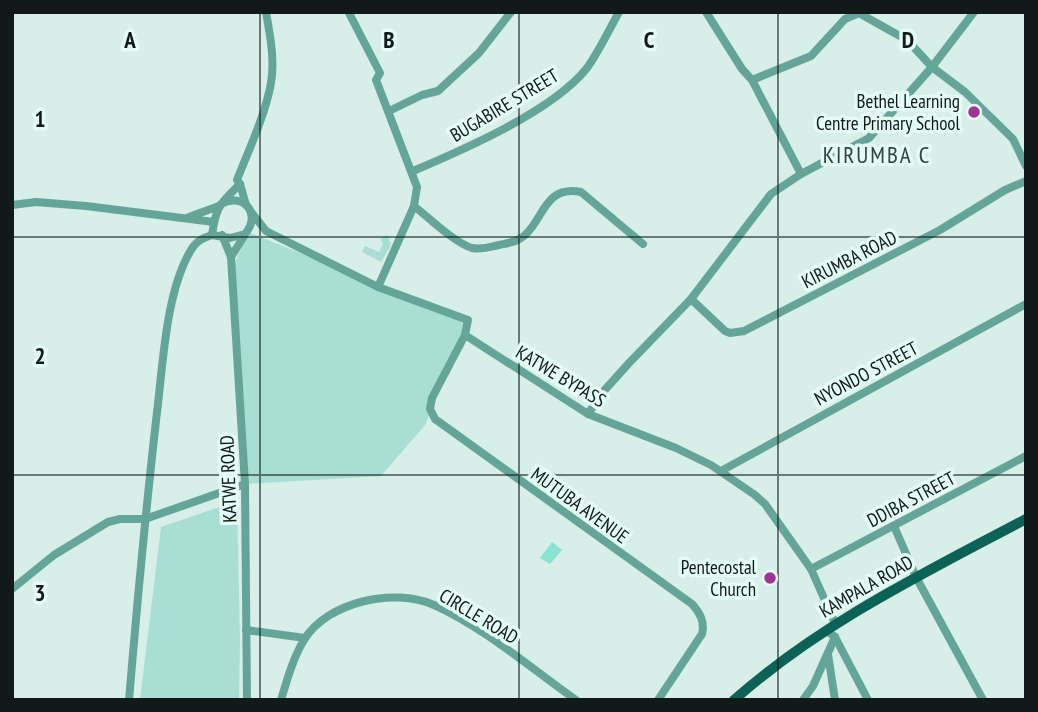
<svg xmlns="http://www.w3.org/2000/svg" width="1038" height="712" font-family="'PT Sans Narrow',sans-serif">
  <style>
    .green { fill: #a8ded3 }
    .water { fill: #88e3d2 }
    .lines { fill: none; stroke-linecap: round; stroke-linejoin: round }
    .minor { stroke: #65a599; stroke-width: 8 }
    .major { stroke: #0d6257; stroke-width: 10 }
    .grid { fill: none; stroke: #111a18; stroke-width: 2; stroke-opacity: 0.55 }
    .poi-dot { fill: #9e3496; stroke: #e4fbf6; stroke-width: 2.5 }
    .labels { text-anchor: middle; stroke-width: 7; stroke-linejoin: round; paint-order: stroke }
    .poi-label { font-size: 19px; fill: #111a18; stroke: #e4fbf6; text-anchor: end }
    .street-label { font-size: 19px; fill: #111a18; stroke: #e4fbf6 }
    .quarter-label { font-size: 23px; letter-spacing: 2px; fill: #30433f; stroke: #e4fbf6 }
    .grid-label { font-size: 23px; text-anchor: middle; font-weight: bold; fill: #111a18; stroke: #e4fbf6; stroke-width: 7; stroke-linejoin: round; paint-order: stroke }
  </style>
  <rect width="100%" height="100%" fill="#d7eee9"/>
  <g class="green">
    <path d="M248,232L468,320L425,425L381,476L245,484L232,270Z"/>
    <path d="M387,235L391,245L381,262L362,252L365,246L379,252L383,244L380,238Z"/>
    <path d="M237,501L240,640L239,700H140L161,527Z"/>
  </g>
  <path class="water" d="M552,542L562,550L550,564L540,558Z"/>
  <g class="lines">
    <g class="minor">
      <path d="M706,12L742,69L752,80L811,56L845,19L859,13"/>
      <path d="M857,12L907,40L932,67L965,92L1013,139L1026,166"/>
      <path d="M349,13L380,73L376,80L417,187L414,206L378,287"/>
      <path d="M752,80L801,174"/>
      <path d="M389,111L422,95L438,91L479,53L511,12"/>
      <path d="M413,171C463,150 553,111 587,68C599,51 609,30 619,12"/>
      <path d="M221,204C244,192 262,214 245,234L230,238L212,235C216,206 220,204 240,184"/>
      <path d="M12,205L36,202L86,206L214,222"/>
      <path d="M246,205L240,184L237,180C249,149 265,116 271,83C275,60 270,35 266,12"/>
      <path d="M414,206C429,218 455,243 472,248C482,250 490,247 499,245C508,243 518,242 525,235C544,218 545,185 581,192L643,244"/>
      <path d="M251,212L266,231L378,287L468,320L465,335L588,414L676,448L711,465L755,495L765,504L811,569L835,623"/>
      <path d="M189,217L219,206"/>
      <path d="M222,235L231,257L245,484L247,700"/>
      <path d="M231,257L244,236"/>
      <path d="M691,299L725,331L730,333L744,331L940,230L1005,190L1026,181"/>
      <path d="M465,335L432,398L430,409L435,419L692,604C700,613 705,622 702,634L658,700"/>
      <path d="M588,414L602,393L629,363L691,299L771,194L801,174L869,138L932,67L974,12"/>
      <path d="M721,471L1026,304"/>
      <path d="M894,526L916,577L983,700"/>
      <path d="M811,569L1026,456"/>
      <path d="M12,589L54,555L108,522L120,519H145L245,484"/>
      <path d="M246,630L305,638"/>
      <path d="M826,630L835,637L868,700"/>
      <path d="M828,654L835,700"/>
      <path d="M129,700C137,604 146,508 157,412C163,364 166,291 191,250C196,241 203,238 212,235"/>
      <path d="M281,700C287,680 293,658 304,640C327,602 394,587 434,605C482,626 532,669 576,700"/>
      <path d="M803,700L813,686L835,637"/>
    </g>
    <path class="major" d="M734,700C821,623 924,573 1026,519"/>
  </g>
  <path class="grid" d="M260,12V700M519,12V700M778,12V700M12,237H1026M12,475H1026"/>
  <g class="poi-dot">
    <circle cx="974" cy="112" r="7"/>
    <circle cx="770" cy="578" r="7"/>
  </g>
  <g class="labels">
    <g class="poi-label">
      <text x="960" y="108">Bethel Learning<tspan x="960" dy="22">Centre Primary School</tspan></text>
      <text x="756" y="574">Pentecostal<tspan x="756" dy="22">Church</tspan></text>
    </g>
    <g class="street-label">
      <text transform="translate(504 105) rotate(-31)" y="7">BUGABIRE STREET</text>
      <text transform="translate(849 259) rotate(-27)" y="7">KIRUMBA ROAD</text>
      <text transform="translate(866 373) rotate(-28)" y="7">NYONDO STREET</text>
      <text transform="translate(561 376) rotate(31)" y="7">KATWE BYPASS</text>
      <text transform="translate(228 479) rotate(-92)" y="7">KATWE ROAD</text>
      <text transform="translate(911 499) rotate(-28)" y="7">DDIBA STREET</text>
      <text transform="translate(580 505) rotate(36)" y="7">MUTUBA AVENUE</text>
      <text transform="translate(866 586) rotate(-30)" y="7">KAMPALA ROAD</text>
      <text transform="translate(479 616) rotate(31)" y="7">CIRCLE ROAD</text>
    </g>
    <g class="quarter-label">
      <text x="877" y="163">KIRUMBA C</text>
    </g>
  </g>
  <g class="grid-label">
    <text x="130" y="48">A</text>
    <text x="389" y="48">B</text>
    <text x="649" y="48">C</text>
    <text x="908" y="48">D</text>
    <text x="40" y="127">1</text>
    <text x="40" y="364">2</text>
    <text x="40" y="601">3</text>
  </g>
  <rect width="1038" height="712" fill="none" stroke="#111a18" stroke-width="28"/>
</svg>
